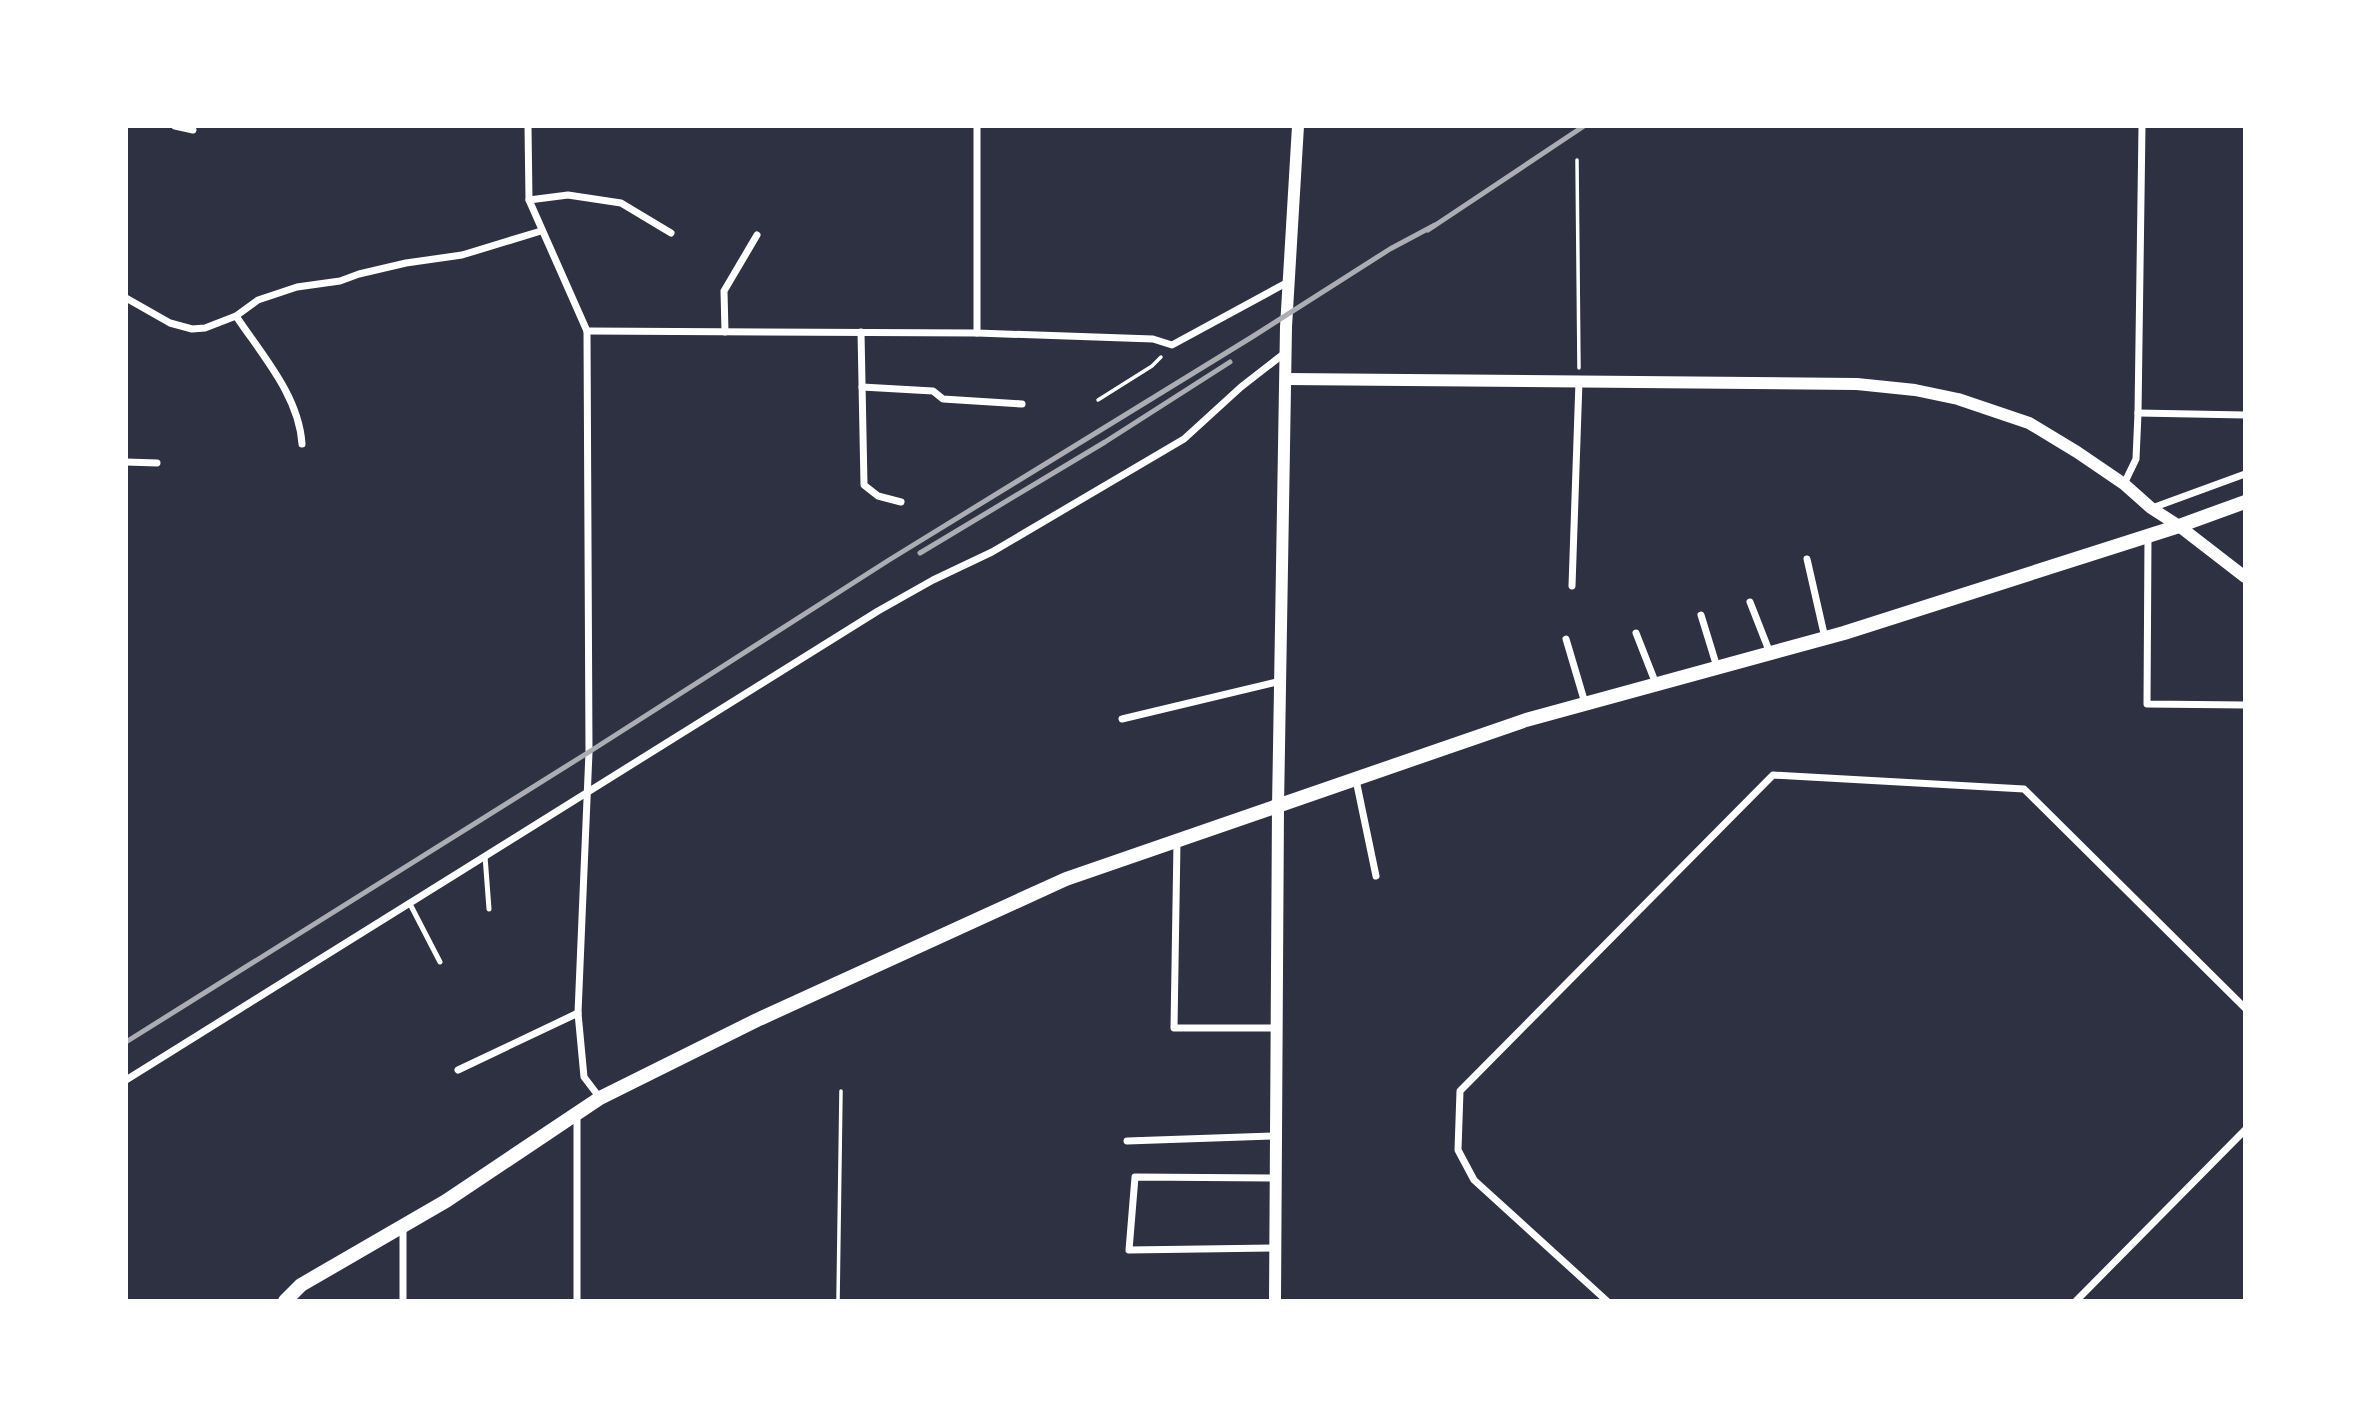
<svg xmlns="http://www.w3.org/2000/svg" width="2371" height="1427" font-family="Karla,sans-serif">
  <style>
    .lines { fill: none; stroke-linecap: round; stroke-linejoin: round }
    .path { stroke: #fff; stroke-width: 3.5 }
    .service { stroke: #fff; stroke-width: 5 }
    .minor { stroke: #fff; stroke-width: 7 }
    .tertiary { stroke: #fff; stroke-width: 12 }
    .secondary { stroke: #fff; stroke-width: 14 }
    .rail { stroke: #abadb3; stroke-width: 5 }
  </style>
  <rect width="100%" height="100%" fill="#2d3142"/>
  <g class="lines">
    <g class="path">
      <path d="M1577,160L1579,368"/>
      <path d="M1098,400L1152,366L1161,357"/>
      <path d="M838,1301L841,1091"/>
    </g>
    <g class="service">
      <path d="M485,856L489,909"/>
      <path d="M410,904L440,962"/>
    </g>
    <g class="minor">
      <path d="M175,126L193,130"/>
      <path d="M528,126L529,200L587,331L589,752L578,1013L584,1077L600,1098"/>
      <path d="M529,200L568,195L621,203L671,233"/>
      <path d="M126,298L170,323L192,329L205,328L236,316L258,300L297,287L340,281L359,274L406,263L462,255L541,231"/>
      <path d="M236,316C262,355 299,396 302,444"/>
      <path d="M587,331L977,333L1153,339L1172,345L1288,282"/>
      <path d="M725,332L724,291L757,235"/>
      <path d="M861,332L864,485L878,496L901,502"/>
      <path d="M977,333V126"/>
      <path d="M862,387L933,391L943,399L1022,404"/>
      <path d="M2138,413L2245,415"/>
      <path d="M126,462L157,463"/>
      <path d="M2124,484L2136,459L2138,413L2142,126"/>
      <path d="M2152,508L2245,474"/>
      <path d="M2148,536L2147,704L2245,705"/>
      <path d="M1807,559L1825,638"/>
      <path d="M1572,586L1579,381"/>
      <path d="M1750,602L1770,653"/>
      <path d="M1701,615L1717,667"/>
      <path d="M1636,633L1656,684"/>
      <path d="M1566,639L1585,703"/>
      <path d="M1122,719L1281,681"/>
      <path d="M1356,780L1376,876"/>
      <path d="M1177,842L1174,1028H1277"/>
      <path d="M458,1070L578,1013"/>
      <path d="M126,1080L878,611L933,580L992,552L1184,439L1241,387L1286,352"/>
      <path d="M577,1113V1301"/>
      <path d="M1127,1141L1275,1136"/>
      <path d="M1275,1178L1135,1177L1129,1250L1276,1248"/>
      <path d="M403,1227V1301"/>
      <path d="M1607,1301L1474,1180L1458,1150L1460,1091L1773,775L2024,789L2245,1008"/>
      <path d="M2076,1301L2245,1130"/>
    </g>
    <g class="tertiary">
      <path d="M1286,379L1857,384L1915,390L1958,399L2029,423L2077,452L2124,484L2151,508L2179,526L2245,577"/>
      <path d="M1275,1301L1278,807L1286,327L1298,126"/>
    </g>
    <path class="secondary" d="M285,1301L301,1285L446,1201L600,1098L757,1020L1066,879L1526,720L1844,633L2179,526L2245,502"/>
    <g class="rail">
      <path d="M1428,230L1584,126"/>
      <path d="M920,553L1105,442L1230,362"/>
      <path d="M126,1042L589,752L889,560L1252,337L1390,249L1435,225"/>
    </g>
  </g>
  <rect width="2371" height="1427" fill="none" stroke="#ffffff" stroke-width="256"/>
</svg>
